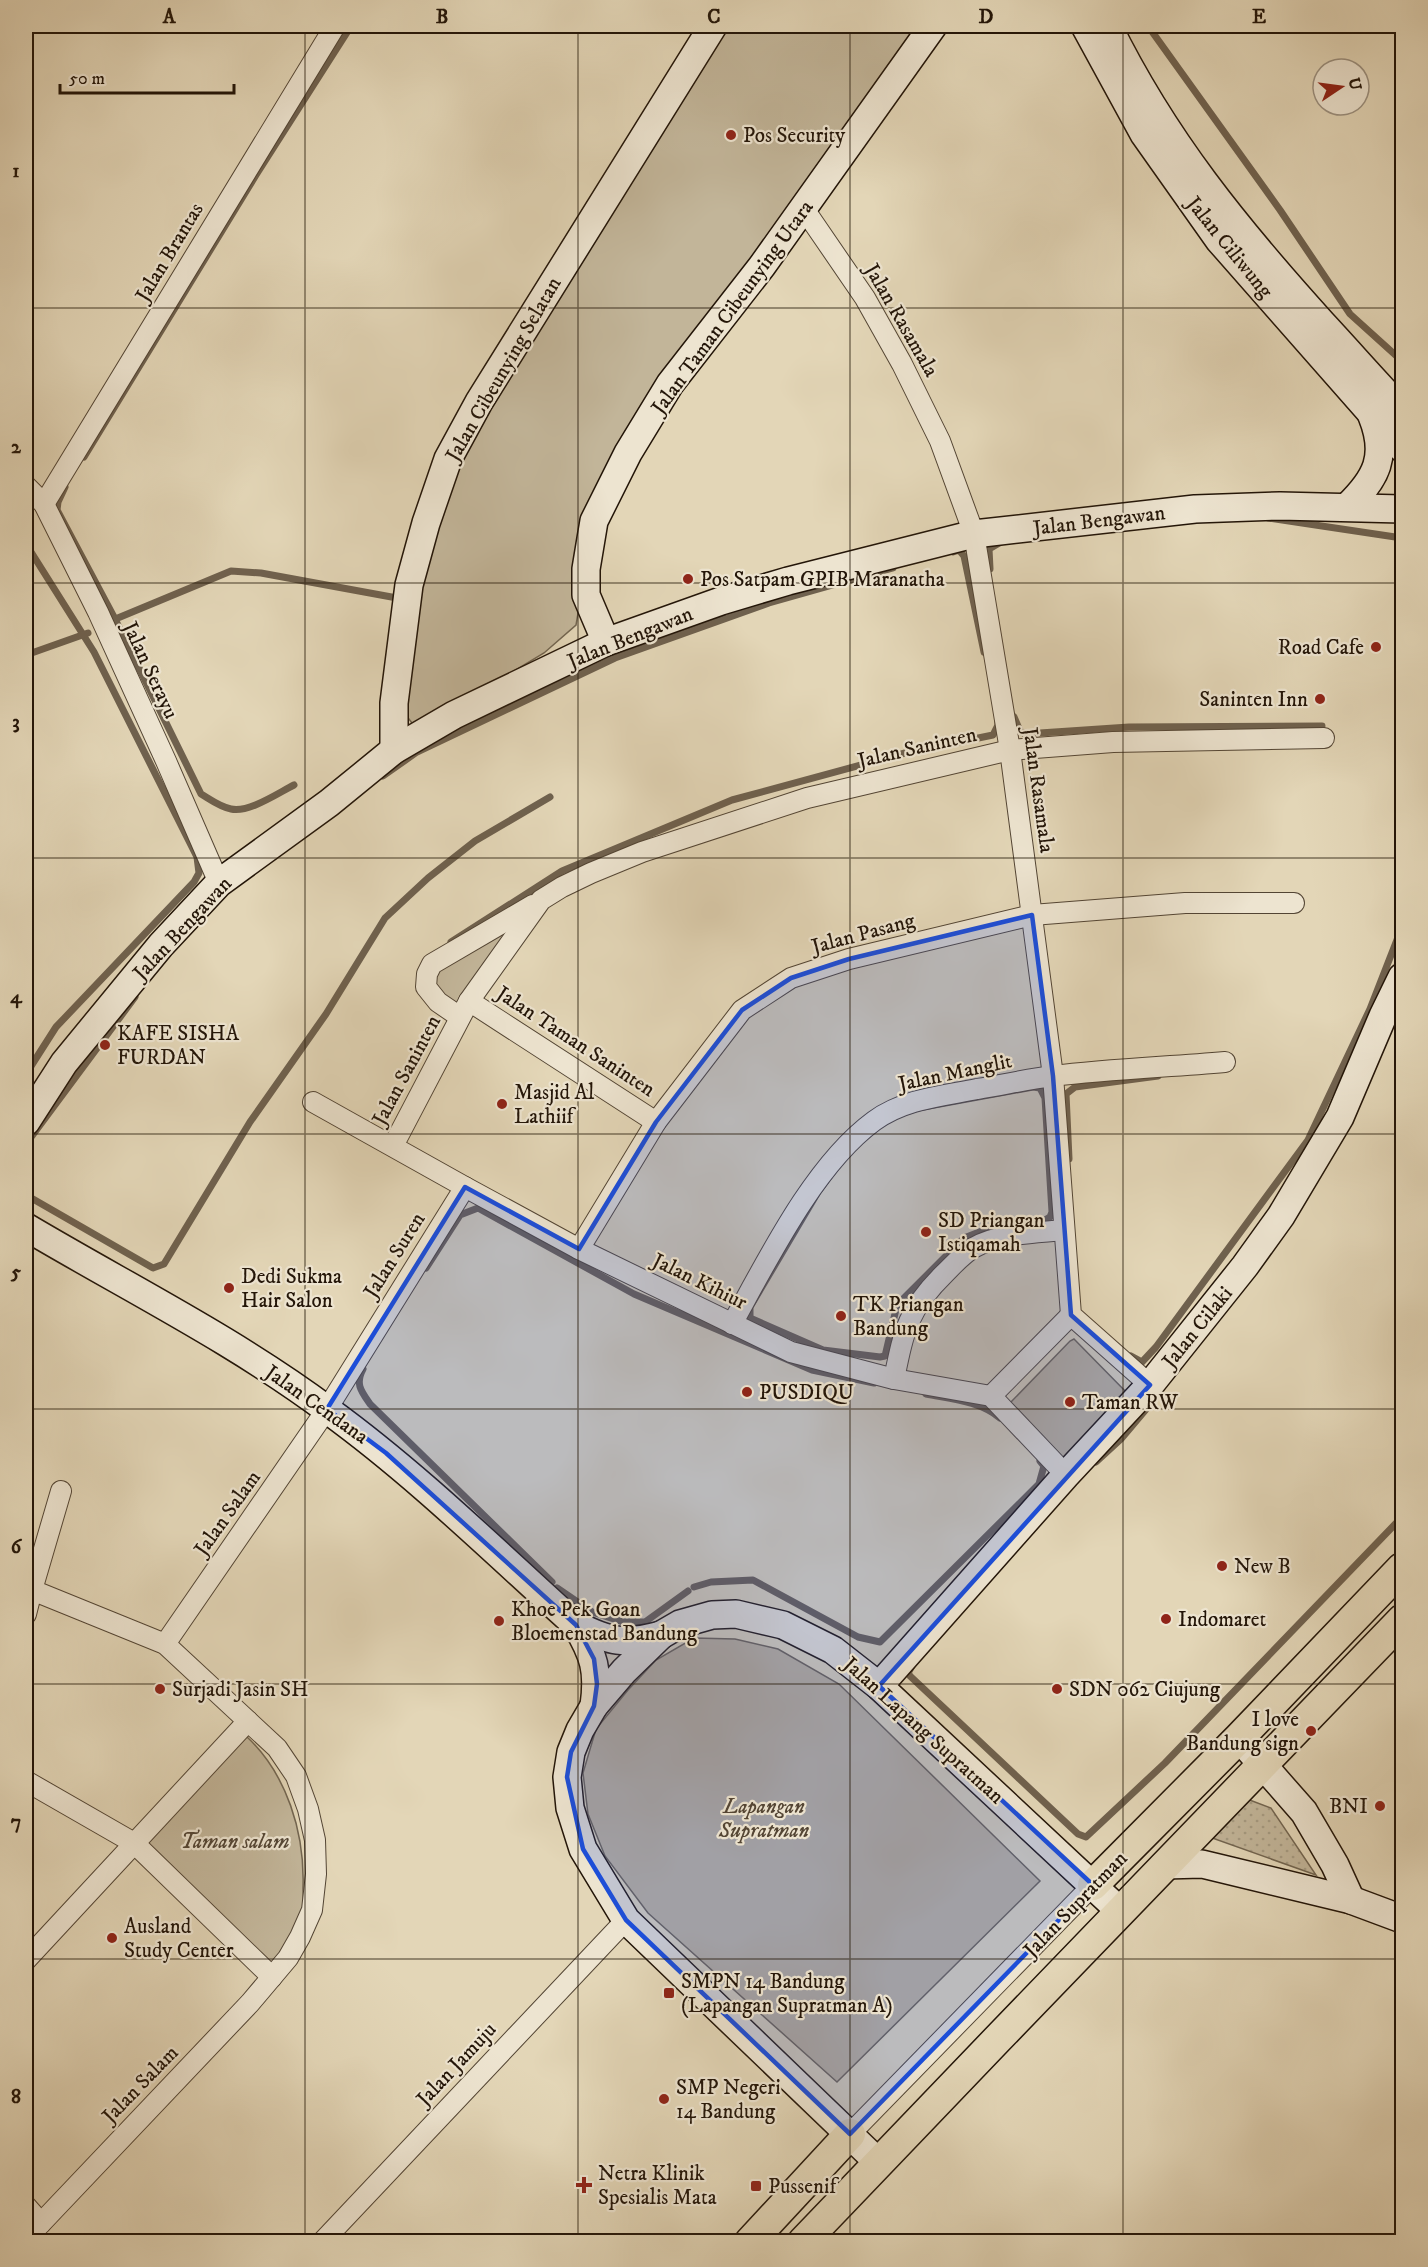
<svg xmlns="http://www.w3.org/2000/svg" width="1428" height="2267" font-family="'IM FELL DW Pica',serif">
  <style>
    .green { fill: #c2b599; stroke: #726550; stroke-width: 1.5 }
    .garden { fill: url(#garden-dots); stroke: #726550; stroke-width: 1.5 }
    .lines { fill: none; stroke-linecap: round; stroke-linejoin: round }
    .stream { stroke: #6f614e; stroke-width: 7 }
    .street-casing { stroke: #534534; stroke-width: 22 }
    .secondary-casing { stroke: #231508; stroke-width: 30 }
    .primary-casing { stroke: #231508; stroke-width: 33 }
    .street { stroke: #ede4d0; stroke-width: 20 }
    .secondary { stroke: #ede4d0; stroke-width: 27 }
    .primary { stroke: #e3d6b7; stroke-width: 30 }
    .marked { fill: #1d4ed8; fill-opacity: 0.2; stroke: #1d4ed8; stroke-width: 4.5; stroke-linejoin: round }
    .grid { fill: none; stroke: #231508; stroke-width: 1.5; stroke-opacity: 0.55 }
    .poi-dot { fill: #8f2418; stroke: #ede4d0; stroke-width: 2 }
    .labels { text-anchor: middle; stroke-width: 4.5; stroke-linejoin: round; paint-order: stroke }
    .poi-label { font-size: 21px; fill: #231508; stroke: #ede4d0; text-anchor: start }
    .street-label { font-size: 21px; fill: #231508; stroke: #ede4d0 }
    .park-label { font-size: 21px; font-style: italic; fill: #534534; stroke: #ede4d0 }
    .neatline { fill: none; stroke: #231508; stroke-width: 2 }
    .grid-label { font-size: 20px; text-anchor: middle; font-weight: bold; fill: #231508 }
  </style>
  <defs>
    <pattern id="garden-dots" width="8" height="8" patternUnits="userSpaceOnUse" patternTransform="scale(1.5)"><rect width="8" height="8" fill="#c2b599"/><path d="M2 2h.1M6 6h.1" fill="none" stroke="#a69b82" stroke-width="1.8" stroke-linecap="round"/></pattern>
  </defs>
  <rect width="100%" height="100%" fill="#e3d6b7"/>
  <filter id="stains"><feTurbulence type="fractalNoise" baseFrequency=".00333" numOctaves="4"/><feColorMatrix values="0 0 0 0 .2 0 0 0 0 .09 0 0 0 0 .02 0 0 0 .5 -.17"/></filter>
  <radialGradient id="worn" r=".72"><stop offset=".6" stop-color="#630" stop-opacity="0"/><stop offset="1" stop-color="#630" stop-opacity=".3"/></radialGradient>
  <g class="green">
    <path d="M725,26H926L597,500L576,625L544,653L423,726L412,723L402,710L416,593L457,464Z"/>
    <path d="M497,931L510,932L456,1009L434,987L432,975Z"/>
    <path d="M1074,1339L1130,1396L1068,1463L1010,1403L1070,1341Z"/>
    <path d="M694,1638L735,1639L778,1649L839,1684L1040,1881L837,2082L648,1913L605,1856L588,1814L583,1773L596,1729L628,1690L656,1660Z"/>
    <path d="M246,1736C287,1774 305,1833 303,1888C303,1895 304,1904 302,1911C295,1933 282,1954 273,1974L146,1842Z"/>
  </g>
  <path class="garden" d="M1247,1799L1271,1808L1316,1875L1201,1834Z"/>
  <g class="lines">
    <g class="stream">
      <path d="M1148,26L1280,210L1350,314L1402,361"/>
      <path d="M84,457L256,175L351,26"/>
      <path d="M65,487L58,502L57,510L115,619L201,794C211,800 220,807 231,809C249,813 278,793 294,785"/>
      <path d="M1268,518L1402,538"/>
      <path d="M26,544L94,652L197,857L199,873L194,882L56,1027L26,1074"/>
      <path d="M953,552L959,550L964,556L984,652"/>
      <path d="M990,569L989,549L1001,542"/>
      <path d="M113,620L231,571L261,573L397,598"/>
      <path d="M26,655L88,633"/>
      <path d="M1014,717L1020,731L1025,734L1129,727L1322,726"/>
      <path d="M383,776L417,752L615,658L769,603L893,568"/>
      <path d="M451,942L562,871L732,800L905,753L993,735L998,725V721"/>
      <path d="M1033,1087L1040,1088L1045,1098L1052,1212L1050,1217L1045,1220L987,1229L964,1238L897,1305L885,1356L880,1357L823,1350L750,1318V1307L818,1192L849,1150L888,1118L918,1108Z"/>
      <path d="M26,1144L135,997"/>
      <path d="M1069,1159L1066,1094L1075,1087L1158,1076"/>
      <path d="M26,1195L153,1268L164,1264L250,1122L326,1014L385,918L428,878L475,841L550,797"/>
      <path d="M426,1268L460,1215L478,1208L634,1294L812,1370L874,1383"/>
      <path d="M1131,1356L1142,1362L1156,1347L1308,1140L1370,1009L1402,927"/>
      <path d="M363,1369C355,1384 361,1391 370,1404L552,1582"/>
      <path d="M926,1394C951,1399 980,1401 1000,1418"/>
      <path d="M1096,1462L1121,1439L1148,1407"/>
      <path d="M694,1587L711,1582L753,1580L858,1637L880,1642L1039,1484L1044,1466L1040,1461"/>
      <path d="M557,1588L592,1612L623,1622H645L688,1591"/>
      <path d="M912,1666L908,1673L910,1676L1078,1834L1086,1837L1165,1763L1402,1517"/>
    </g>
    <g class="street-casing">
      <g id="street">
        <path d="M804,209L865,298L902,364L940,441L974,534L1010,750L1053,1076L1071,1315L1150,1385"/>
        <path d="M26,486L44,504L98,612L166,761L219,883"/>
        <path d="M44,504L335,26"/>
        <path d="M469,1001L656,1122"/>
        <path d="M460,1017L438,1002L426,987L427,974L432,964L533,905"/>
        <path d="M313,1102L465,1187L579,1249L791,1352L894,1379L991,1396L1066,1475"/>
        <path d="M393,1146L469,1001L541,900L562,887L591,873L642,852L807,798L1010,750L1113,742L1324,738"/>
        <path d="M579,1249L656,1122L742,1010L791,978L849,959L1032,915L1185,903H1294"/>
        <path d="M732,1324C768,1259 814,1165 874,1121C904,1099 942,1096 977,1089C1003,1085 1028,1079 1053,1076C1110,1069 1168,1067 1225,1062"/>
        <path d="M894,1379C904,1330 908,1309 945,1273C954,1264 963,1254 973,1248C999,1233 1035,1233 1064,1230"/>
        <path d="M991,1396L1071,1315"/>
        <path d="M32,1590L61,1491"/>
        <path d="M26,1614L32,1590L165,1644L277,1748L296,1776L308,1809L315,1840L316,1874L312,1910L300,1937L288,1958L250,2003L26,2239"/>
        <path d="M165,1644L327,1409L465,1187"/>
        <path d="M26,1781L134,1843L272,1977"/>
        <path d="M26,1960L248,1721"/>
        <path d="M850,2134L1093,1885"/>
        <path d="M26,2206L41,2223"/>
        <path d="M322,2242L626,1920"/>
      </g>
    </g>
    <g class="secondary-casing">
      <g id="secondary">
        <path d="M1085,26L1144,134L1219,240L1402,448"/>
        <path d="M1108,26C1164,140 1237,229 1322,323C1349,352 1375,382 1402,410"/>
        <path d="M1347,507C1377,478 1388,456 1372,416"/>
        <path d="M606,642L586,595V569L594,521L628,453L670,384L762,266L933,26"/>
        <path d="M394,750V703L409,585L426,523L448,459L479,402L713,26"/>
        <path d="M26,1122L64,1063L161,945L219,883L329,803L394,750L454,715L606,642L721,601L788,581L974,534L1195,509L1280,506L1402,509"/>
        <path d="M26,1227C127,1287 234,1340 329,1411C417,1475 495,1552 576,1625C610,1642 624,1645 661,1635"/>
        <path d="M576,1625C594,1655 599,1671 594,1706"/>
        <path d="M879,1686L1066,1475L1150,1385L1245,1266L1281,1216L1340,1117L1383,1016L1402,977"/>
        <path d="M1239,1738L1304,1812L1335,1865L1351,1900"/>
        <path d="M1164,1865L1202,1864L1351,1900L1402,1919"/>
        <path d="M879,2163L626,1920L583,1849L570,1808L567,1777L571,1752L580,1730L594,1706L624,1671L661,1635L680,1624L712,1615L736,1614L783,1625L833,1650L879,1686L1121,1912"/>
      </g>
    </g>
    <g class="primary-casing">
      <g id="primary">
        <path d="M1093,1885L1239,1738L1402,1568"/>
        <path d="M750,2242L850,2134"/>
        <path d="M803,2242C1002,2034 1202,1826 1402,1620"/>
      </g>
    </g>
    <use href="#street" class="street"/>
    <use href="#secondary" class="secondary"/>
    <use href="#primary" class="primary"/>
  </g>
  <path class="marked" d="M1032,915L1053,1076L1071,1315L1150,1385L879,1686L1093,1885L850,2134L626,1920L583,1849L567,1777L571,1752L594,1706L597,1684L594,1659L576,1625L386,1453L327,1409L465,1187L579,1249L656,1122L742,1010L791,978L849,959Z"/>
  <path class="grid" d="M305,26V2242M578,26V2242M850,26V2242M1123,26V2242M26,308H1402M26,583H1402M26,858H1402M26,1134H1402M26,1409H1402M26,1684H1402M26,1959H1402"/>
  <g class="poi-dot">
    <circle cx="731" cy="135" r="6"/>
    <circle cx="688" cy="579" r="6"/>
    <circle cx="1376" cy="647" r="6"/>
    <circle cx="1320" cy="699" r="6"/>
    <circle cx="105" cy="1045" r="6"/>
    <circle cx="502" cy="1104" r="6"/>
    <circle cx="926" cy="1232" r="6"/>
    <circle cx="229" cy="1288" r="6"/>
    <circle cx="841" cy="1316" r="6"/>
    <circle cx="747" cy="1392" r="6"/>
    <circle cx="1070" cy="1402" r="6"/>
    <circle cx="1222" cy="1566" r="6"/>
    <circle cx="1166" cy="1619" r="6"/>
    <circle cx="499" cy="1621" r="6"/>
    <circle cx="160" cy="1689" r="6"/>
    <circle cx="1057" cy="1689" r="6"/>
    <circle cx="1311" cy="1731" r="6"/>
    <circle cx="1380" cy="1806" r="6"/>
    <circle cx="112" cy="1938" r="6"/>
    <rect x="663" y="1987" width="12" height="12" rx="3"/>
    <circle cx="664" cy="2099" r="6"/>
    <path d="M581 2176h6v6h6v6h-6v6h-6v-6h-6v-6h6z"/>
    <rect x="750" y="2180" width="12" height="12" rx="3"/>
  </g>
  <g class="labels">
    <g class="poi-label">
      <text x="743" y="142">Pos Security</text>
      <text x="700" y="586">Pos Satpam GPIB Maranatha</text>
      <text x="1364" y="654" text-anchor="end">Road Cafe</text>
      <text x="1308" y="706" text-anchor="end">Saninten Inn</text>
      <text x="117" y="1040">KAFE SISHA<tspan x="117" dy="24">FURDAN</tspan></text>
      <text x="514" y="1099">Masjid Al<tspan x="514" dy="24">Lathiif</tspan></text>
      <text x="938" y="1227">SD Priangan<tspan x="938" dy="24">Istiqamah</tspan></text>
      <text x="241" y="1283">Dedi Sukma<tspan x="241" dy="24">Hair Salon</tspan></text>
      <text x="853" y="1311">TK Priangan<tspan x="853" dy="24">Bandung</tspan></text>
      <text x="759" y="1399">PUSDIQU</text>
      <text x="1082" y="1409">Taman RW</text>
      <text x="1234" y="1573">New B</text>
      <text x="511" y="1616">Khoe Pek Goan<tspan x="511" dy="24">Bloemenstad Bandung</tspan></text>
      <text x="1178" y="1626">Indomaret</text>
      <text x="172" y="1696">Surjadi Jasin SH</text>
      <text x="1069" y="1696">SDN 062 Ciujung</text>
      <text x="1299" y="1726" text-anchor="end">I love<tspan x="1299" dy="24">Bandung sign</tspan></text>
      <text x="1368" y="1813" text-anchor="end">BNI</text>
      <text x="124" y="1933">Ausland<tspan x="124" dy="24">Study Center</tspan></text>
      <text x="681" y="1988">SMPN 14 Bandung<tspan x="681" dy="24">(Lapangan Supratman A)</tspan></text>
      <text x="676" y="2094">SMP Negeri<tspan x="676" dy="24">14 Bandung</tspan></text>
      <text x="598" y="2180">Netra Klinik<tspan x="598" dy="24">Spesialis Mata</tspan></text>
      <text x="768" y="2193">Pussenif</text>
    </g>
    <g class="street-label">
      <text transform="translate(1230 247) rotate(51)" y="7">Jalan Ciliwung</text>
      <text transform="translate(169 252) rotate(-59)" y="7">Jalan Brantas</text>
      <text transform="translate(732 307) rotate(-54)" y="7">Jalan Taman Cibeunying Utara</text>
      <text transform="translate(902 320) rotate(60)" y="7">Jalan Rasamala</text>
      <text transform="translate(503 369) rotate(-60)" y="7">Jalan Cibeunying Selatan</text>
      <text transform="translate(1099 520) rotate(-7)" y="7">Jalan Bengawan</text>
      <text transform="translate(630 637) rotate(-22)" y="7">Jalan Bengawan</text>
      <text transform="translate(151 670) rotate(65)" y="7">Jalan Serayu</text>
      <text transform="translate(917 747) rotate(-13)" y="7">Jalan Saninten</text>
      <text transform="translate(1039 790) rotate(82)" y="7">Jalan Rasamala</text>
      <text transform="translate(182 928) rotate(-47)" y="7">Jalan Bengawan</text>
      <text transform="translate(863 933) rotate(-15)" y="7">Jalan Pasang</text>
      <text transform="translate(576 1041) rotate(33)" y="7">Jalan Taman Saninten</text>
      <text transform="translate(406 1070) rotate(-62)" y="7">Jalan Saninten</text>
      <text transform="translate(955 1072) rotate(-12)" y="7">Jalan Manglit</text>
      <text transform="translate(394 1255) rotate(-58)" y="7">Jalan Suren</text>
      <text transform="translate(700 1281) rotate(26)" y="7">Jalan Kihiur</text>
      <text transform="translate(1197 1327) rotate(-51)" y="7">Jalan Cilaki</text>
      <text transform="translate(317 1404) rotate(35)" y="7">Jalan Cendana</text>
      <text transform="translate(227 1513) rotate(-55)" y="7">Jalan Salam</text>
      <text transform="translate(924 1730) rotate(42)" y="7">Jalan Lapang Supratman</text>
      <text transform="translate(1075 1904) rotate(-46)" y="7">Jalan Supratman</text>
      <text transform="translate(456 2064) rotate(-47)" y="7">Jalan Jamuju</text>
      <text transform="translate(140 2084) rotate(-46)" y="7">Jalan Salam</text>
    </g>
    <g class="park-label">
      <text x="764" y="1813">Lapangan<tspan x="764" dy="24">Supratman</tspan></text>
      <text x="235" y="1848">Taman salam</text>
    </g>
  </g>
  <rect width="1428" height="2267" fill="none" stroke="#e3d6b7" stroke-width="66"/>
  <g transform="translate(1341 87) rotate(77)"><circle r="28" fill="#ede4d0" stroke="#9c9180" stroke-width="1.5"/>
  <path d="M0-4.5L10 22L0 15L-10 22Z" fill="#8f2418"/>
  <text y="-9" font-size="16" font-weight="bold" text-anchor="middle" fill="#231508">U</text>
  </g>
  <path d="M60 84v9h174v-9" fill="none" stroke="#231508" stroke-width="3"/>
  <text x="69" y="84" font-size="18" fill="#231508" stroke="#ede4d0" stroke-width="4.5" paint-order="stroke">50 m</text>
  <rect x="33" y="33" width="1362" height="2201" class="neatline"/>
  <g class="grid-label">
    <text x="169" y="23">A</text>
    <text x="442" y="23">B</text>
    <text x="714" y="23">C</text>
    <text x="986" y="23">D</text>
    <text x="1259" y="23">E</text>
    <text x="16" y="177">1</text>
    <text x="16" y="453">2</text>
    <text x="16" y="728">3</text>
    <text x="16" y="1003">4</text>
    <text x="16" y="1278">5</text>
    <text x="16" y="1553">6</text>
    <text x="16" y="1828">7</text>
    <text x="16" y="2103">8</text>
  </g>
  <rect width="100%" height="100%" filter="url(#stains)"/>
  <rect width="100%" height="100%" fill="url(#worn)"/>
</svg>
